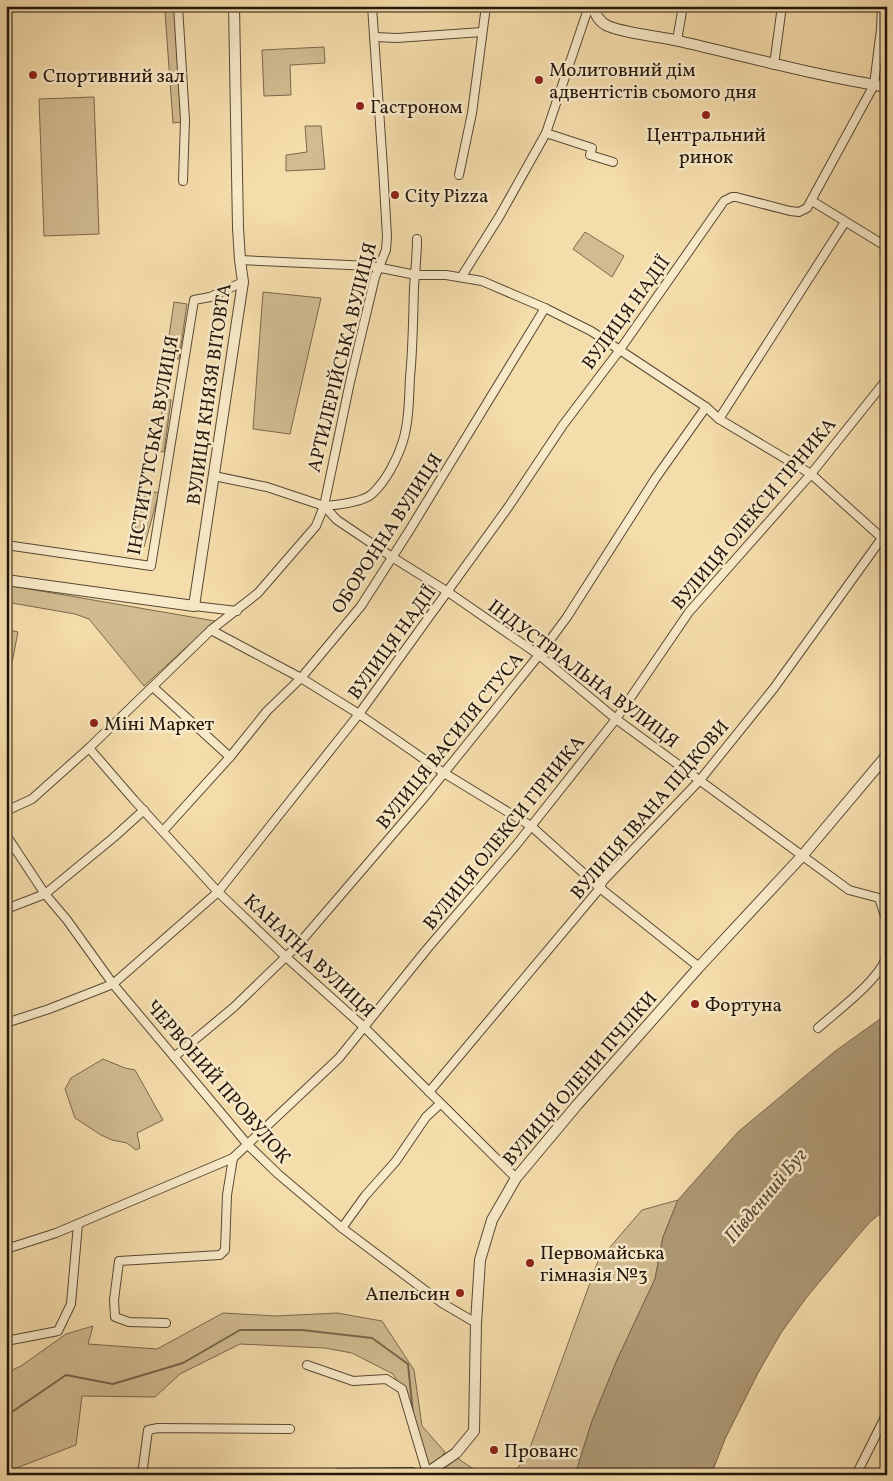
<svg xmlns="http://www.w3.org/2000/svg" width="893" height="1481" font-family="Vollkorn,serif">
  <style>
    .green { fill: #d1bb90; stroke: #7a684e }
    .water { fill: #ae9975; stroke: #76654b }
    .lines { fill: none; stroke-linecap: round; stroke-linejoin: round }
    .stream { stroke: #76654b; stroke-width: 2 }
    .minor-casing { stroke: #584834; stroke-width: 10 }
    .tertiary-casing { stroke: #584834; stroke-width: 12 }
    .minor { stroke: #f8e9c8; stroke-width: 8 }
    .tertiary { stroke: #f8e9c8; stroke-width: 10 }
    .poi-dot { fill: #8f2418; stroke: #f8e9c8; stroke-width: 2 }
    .labels { text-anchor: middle; stroke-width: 5; stroke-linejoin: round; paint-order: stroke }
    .poi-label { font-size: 19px; fill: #23160d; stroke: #f8e9c8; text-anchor: start }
    .street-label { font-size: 19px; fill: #23160d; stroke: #f8e9c8 }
    .water-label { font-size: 20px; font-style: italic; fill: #5b4a37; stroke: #f8e9c8 }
  </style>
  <rect width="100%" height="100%" fill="#f5ddab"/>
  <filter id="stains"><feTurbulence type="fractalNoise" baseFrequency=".004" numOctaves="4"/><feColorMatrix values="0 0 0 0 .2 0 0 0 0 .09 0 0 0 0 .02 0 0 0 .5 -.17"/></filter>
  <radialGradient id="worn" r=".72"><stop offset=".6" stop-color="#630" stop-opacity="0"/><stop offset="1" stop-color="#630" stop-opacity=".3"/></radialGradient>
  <g class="green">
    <path d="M175,10L181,122L173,123L165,12Z"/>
    <path d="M324,47L325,63L290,65L291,95L264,96L262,50Z"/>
    <path d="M94,97L99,234L44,236L39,99Z"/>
    <path d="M305,126H321L325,169L286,171V155L307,152Z"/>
    <path d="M585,232L624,256L612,277L573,249Z"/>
    <path d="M263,292L321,298L290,434L253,429Z"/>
    <path d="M174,302L187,304L179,359L166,357Z"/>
    <path d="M164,398L171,400L164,452L156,451Z"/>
    <path d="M146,490L159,493L144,547L131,543Z"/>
    <path d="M6,585L215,621L144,686L89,619L75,614L6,602Z"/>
    <path d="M6,629L18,632L11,668L6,667Z"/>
    <path d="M103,1059L125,1068L135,1070L163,1120L137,1133L140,1148L136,1150L127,1143L112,1140L101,1135L75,1118L65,1089L71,1078Z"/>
    <path d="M678,1200L663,1237L655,1279L617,1360L592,1421L575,1475H512L527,1456L598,1261L642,1210Z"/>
    <path d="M223,1313L276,1316L337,1313L382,1321L414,1370L422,1426L445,1452L438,1462L424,1469L404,1392L393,1374L352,1353L325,1348L240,1344L180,1374L155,1397L82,1396L76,1445L6,1472V1373L21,1366L66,1334L93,1326L88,1344L157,1349Z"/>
    <path d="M456,1457L482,1475H429Z"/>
  </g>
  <path class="water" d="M887,1014V1208L870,1222L856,1238L806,1298L781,1333L758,1373L725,1439L711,1475H575L592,1421L617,1360L655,1279L663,1237L678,1200L738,1132L834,1052Z"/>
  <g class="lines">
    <g class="stream">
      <path d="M6,1416L66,1375L113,1384L183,1363L240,1330H302L372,1338L408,1364L413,1413"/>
      <path d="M436,1475L479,1473L480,1475"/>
    </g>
    <g class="minor-casing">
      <g id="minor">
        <path d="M178,6L185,120L183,181"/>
        <path d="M375,37L397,38L482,32"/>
        <path d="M677,40L683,6"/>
        <path d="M774,65L782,6"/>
        <path d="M546,133L592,148L590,155L613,162"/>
        <path d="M459,175L472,113L486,6"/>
        <path d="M812,201L887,247"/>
        <path d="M240,260L371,266L416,275H446L482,281L545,308L591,331L706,407L719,419L811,474L882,538L774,688L700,780L603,881L600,888L429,1092"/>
        <path d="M462,276L499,217L546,133L589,6"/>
        <path d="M719,419L845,222"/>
        <path d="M214,476L267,487L324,506L337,520L392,557L448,592L539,655L616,719L849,890L879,898L887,922"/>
        <path d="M324,506L350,382L375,277L386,250L387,236L383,168L372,6"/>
        <path d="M6,545L151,566L194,300L210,297L243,282"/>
        <path d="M194,606L237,611"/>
        <path d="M211,630L301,678L359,714L444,773L531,826L600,888L699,967"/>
        <path d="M153,687L230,757"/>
        <path d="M89,748L134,800L218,892L286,957L364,1027L516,1178"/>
        <path d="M6,811L32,799L89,748L211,630L258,593L316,526L324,506C336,505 363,502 372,494C386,481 397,460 403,441C409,421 409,398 410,377C413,347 413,318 414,288C415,272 417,256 417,239"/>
        <path d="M163,831L230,757L267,711L301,678L361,606L409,531L545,308"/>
        <path d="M6,835L45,894L67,920L113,984L248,1145L278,1174L342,1228L442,1303L476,1323"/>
        <path d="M6,909L45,894L113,838L144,810"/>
        <path d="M6,1023L49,1009L113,984L218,892L359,714L509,506L563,425L619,351L724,201L732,197H736L790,211L799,212L807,208L874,85L881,29L882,6"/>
        <path d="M818,1028C837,1011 881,979 887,955"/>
        <path d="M174,1057L234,1007L297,946L423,799L539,655L567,617L655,479L706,407"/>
        <path d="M342,1228L365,1196L396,1161L426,1117L440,1104"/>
        <path d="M6,1249L56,1233L233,1158L339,1058L427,949L517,844L616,719L689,612L811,474L887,379"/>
        <path d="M166,1323L129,1322L115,1317L114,1300L119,1261L220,1255L225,1250L227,1195L233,1158"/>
        <path d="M6,1341L58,1331L71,1304L78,1224"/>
        <path d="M307,1365L353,1381L386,1379L402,1389L427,1473"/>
        <path d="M142,1475L148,1430L158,1428L290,1429"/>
        <path d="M335,1475L338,1473L412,1472L415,1475"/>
        <path d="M856,1475L887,1413"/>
      </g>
    </g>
    <g class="tertiary-casing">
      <g id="tertiary">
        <path d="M592,6C596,15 599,22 608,26C627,34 658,36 679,41C748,57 817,76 887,87"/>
        <path d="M6,580L194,606L243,282L240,260L238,228L234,6"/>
        <path d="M424,1475L456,1453L474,1431L476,1323L480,1260L492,1220L516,1178L577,1105L699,967L803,855L887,755"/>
      </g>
    </g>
    <use href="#minor" class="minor"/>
    <use href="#tertiary" class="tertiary"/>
  </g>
  <g class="poi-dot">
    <circle cx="33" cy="75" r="5"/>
    <circle cx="539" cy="80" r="5"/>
    <circle cx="360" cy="106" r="5"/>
    <circle cx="706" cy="115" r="5"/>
    <circle cx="395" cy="195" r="5"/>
    <circle cx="94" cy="723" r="5"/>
    <circle cx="695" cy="1004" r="5"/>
    <circle cx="530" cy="1263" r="5"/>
    <circle cx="460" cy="1293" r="5"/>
    <circle cx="494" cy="1450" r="5"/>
  </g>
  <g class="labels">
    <g class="poi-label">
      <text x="549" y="76">Молитовний дім<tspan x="549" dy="22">адвентістів сьомого дня</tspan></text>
      <text x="43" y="82">Спортивний зал</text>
      <text x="370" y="113">Гастроном</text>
      <text x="706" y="141" text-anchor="middle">Центральний<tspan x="706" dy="22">ринок</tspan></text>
      <text x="405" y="202">City Pizza</text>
      <text x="104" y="730">Міні Маркет</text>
      <text x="705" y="1011">Фортуна</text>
      <text x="540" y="1259">Первомайська<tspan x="540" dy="22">гімназія №3</tspan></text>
      <text x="450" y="1300" text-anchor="end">Апельсин</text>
      <text x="504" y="1457">Прованс</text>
    </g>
    <g class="street-label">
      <text transform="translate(625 312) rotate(-54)" y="7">ВУЛИЦЯ НАДІЇ</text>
      <text transform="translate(341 357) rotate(-76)" y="7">АРТИЛЕРІЙСЬКА ВУЛИЦЯ</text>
      <text transform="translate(208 394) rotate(-82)" y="7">ВУЛИЦЯ КНЯЗЯ ВІТОВТА</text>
      <text transform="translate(152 445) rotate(-80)" y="7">ІНСТИТУТСЬКА ВУЛИЦЯ</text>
      <text transform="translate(753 513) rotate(-50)" y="7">ВУЛИЦЯ ОЛЕКСИ ГІРНИКА</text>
      <text transform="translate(386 533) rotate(-57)" y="7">ОБОРОННА ВУЛИЦЯ</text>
      <text transform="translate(391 642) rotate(-54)" y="7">ВУЛИЦЯ НАДІЇ</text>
      <text transform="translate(584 673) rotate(37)" y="7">ІНДУСТРІАЛЬНА ВУЛИЦЯ</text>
      <text transform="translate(449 740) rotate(-51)" y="7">ВУЛИЦЯ ВАСИЛЯ СТУСА</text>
      <text transform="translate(649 809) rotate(-49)" y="7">ВУЛИЦЯ ІВАНА ПІДКОВИ</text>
      <text transform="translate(503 832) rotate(-51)" y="7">ВУЛИЦЯ ОЛЕКСИ ГІРНИКА</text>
      <text transform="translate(310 955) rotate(43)" y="7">КАНАТНА ВУЛИЦЯ</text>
      <text transform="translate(579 1078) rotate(-49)" y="7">ВУЛИЦЯ ОЛЕНИ ПЧІЛКИ</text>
      <text transform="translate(219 1081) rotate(49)" y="7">ЧЕРВОНИЙ ПРОВУЛОК</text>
    </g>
    <g class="water-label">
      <text transform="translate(765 1195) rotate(-50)" y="7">Південний Буг</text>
    </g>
  </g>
  <rect width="893" height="1481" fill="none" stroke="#f5ddab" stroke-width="25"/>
  <rect x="8" y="8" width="878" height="1466" fill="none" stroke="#23160d" stroke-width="2.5"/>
  <rect x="12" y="12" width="868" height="1456" fill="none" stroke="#23160d"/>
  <rect width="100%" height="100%" filter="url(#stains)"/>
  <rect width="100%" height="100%" fill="url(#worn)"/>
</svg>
